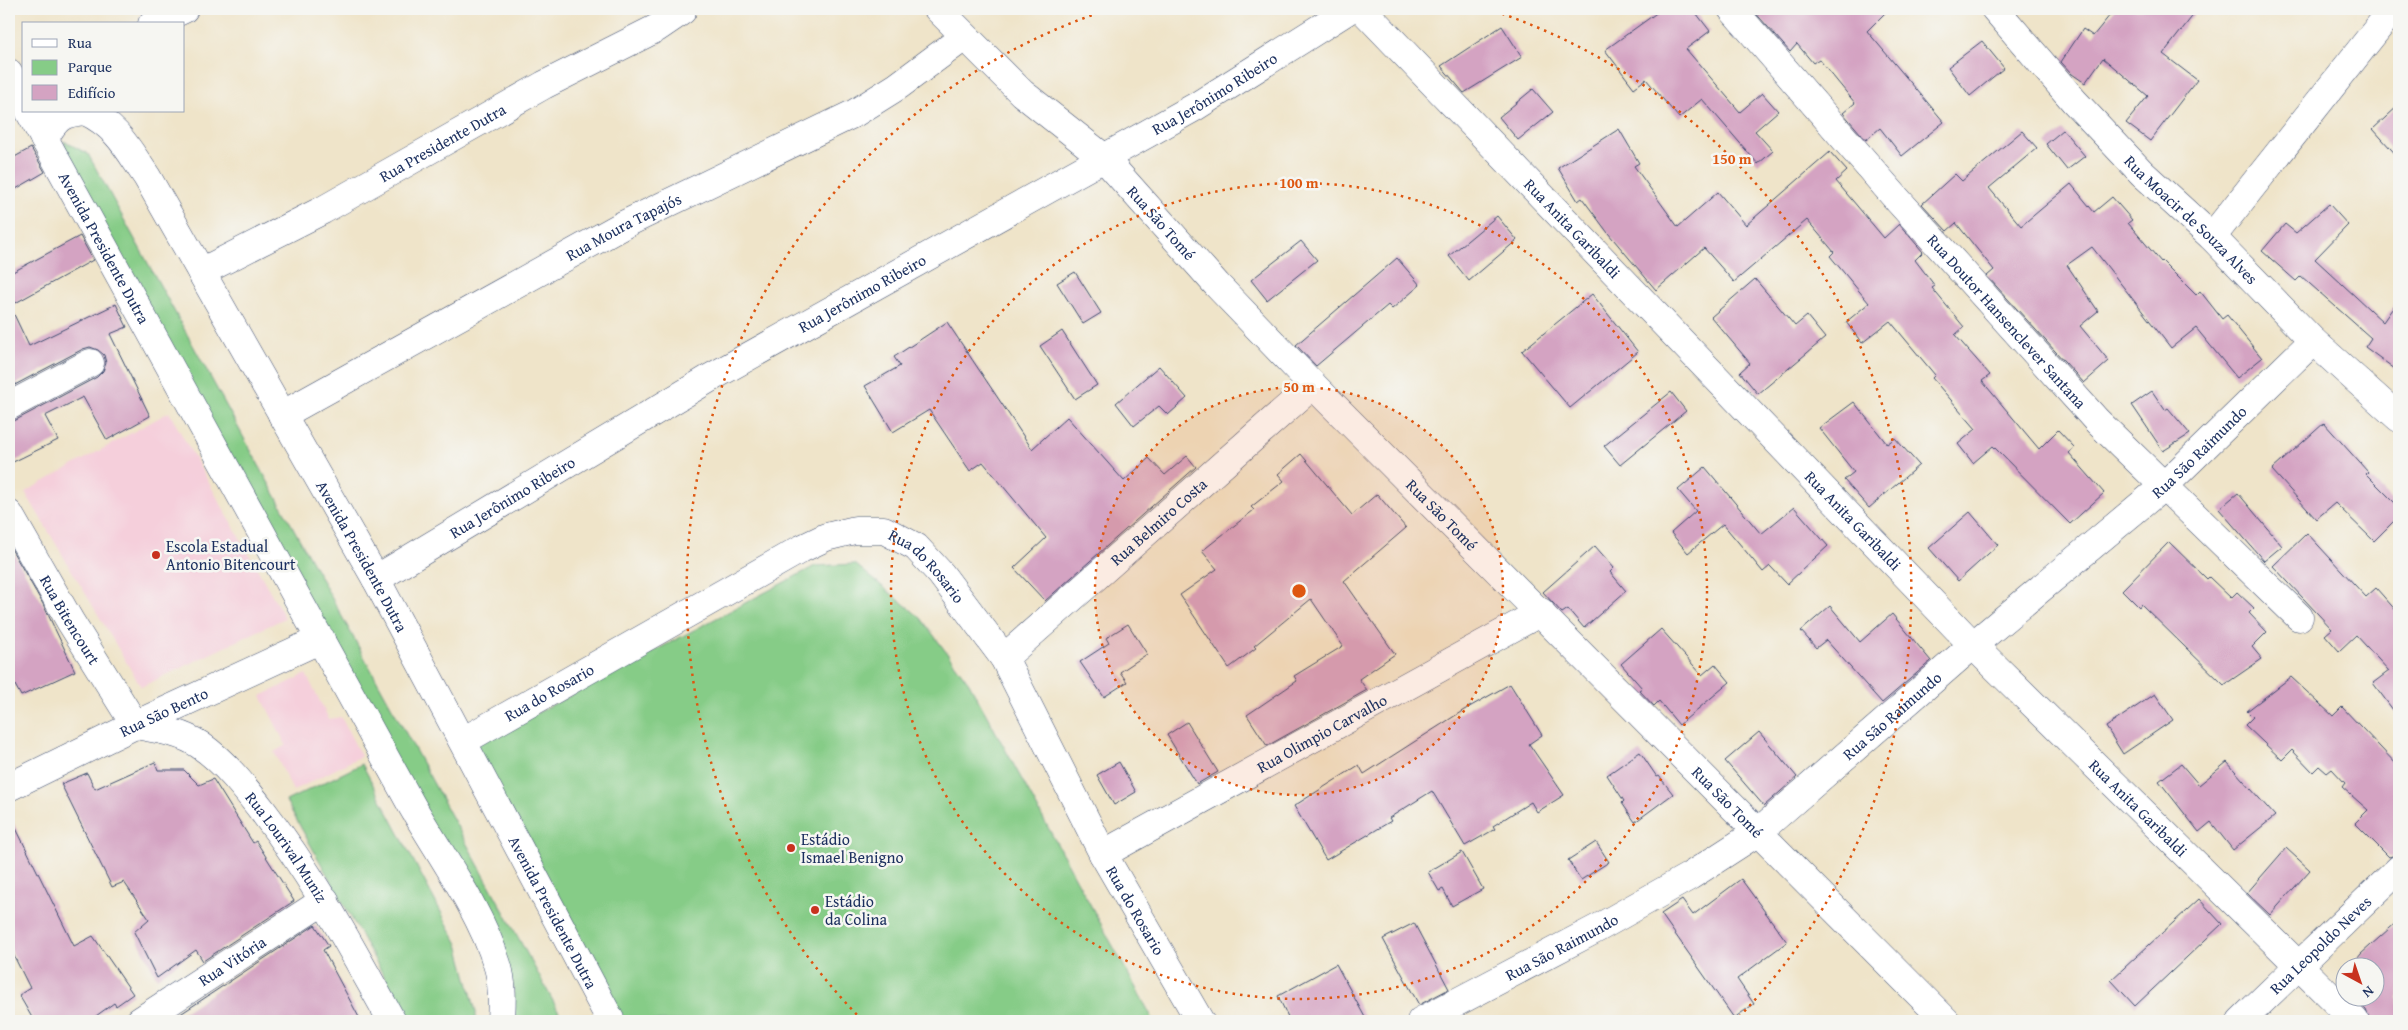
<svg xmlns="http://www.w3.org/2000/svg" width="2408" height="1030" font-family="'Gentium Book Plus',serif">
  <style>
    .built { fill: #f5cfdb }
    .green { fill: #86cc87; stroke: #507e72 }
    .building { fill: #d4a3c2 }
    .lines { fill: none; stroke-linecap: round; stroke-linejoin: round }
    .minor-casing { stroke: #3b4a6e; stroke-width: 29 }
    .minor { stroke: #fff; stroke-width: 28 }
    .ring { fill: none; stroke: #de5710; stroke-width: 2.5; stroke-dasharray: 2.5 5 }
    .poi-dot { fill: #c8321e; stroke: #f6f6f2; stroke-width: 2 }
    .labels { text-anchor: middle; stroke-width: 5; stroke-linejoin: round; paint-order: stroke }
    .street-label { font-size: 16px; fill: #1b2f5e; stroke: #f6f6f2 }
    .poi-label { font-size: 16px; fill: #1b2f5e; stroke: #f6f6f2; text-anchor: start }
    .centre { fill: #de5710; stroke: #f6f6f2; stroke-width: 2.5 }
    .ring-label { font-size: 15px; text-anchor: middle; font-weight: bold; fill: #de5710; stroke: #f6f6f2; stroke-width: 5; stroke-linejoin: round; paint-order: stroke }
  </style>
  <rect width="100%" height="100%" fill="#f6f6f2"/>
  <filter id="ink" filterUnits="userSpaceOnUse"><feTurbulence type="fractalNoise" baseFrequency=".02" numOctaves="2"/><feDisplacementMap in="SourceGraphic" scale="10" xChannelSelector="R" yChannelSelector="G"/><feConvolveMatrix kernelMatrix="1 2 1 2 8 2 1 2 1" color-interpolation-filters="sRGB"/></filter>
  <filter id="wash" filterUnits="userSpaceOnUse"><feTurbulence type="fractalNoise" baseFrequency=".0096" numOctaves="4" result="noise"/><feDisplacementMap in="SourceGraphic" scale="20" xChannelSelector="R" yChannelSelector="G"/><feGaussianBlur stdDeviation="1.12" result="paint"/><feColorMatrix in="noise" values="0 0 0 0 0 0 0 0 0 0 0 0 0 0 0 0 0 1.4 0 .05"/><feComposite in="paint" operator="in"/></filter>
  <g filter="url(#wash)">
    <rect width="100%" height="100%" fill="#efe4c9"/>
    <g class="built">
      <path d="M169,412L285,618L141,687L25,492Z"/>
      <path d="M306,674L329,719L341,717L361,756L293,791L274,752L286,745L261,696Z"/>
    </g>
    <g class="green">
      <path d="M64,141L88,154L564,1021H515L513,983L66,169Z"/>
      <path d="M855,564L921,618L969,683L1154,1021H617L471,748L815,566Z"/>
      <path d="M362,764L458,944L476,1012V1021H409L286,801Z"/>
    </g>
    <g id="blocks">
      <g class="building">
        <path d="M1662,9H1693L1710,31L1686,49L1740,112L1762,93L1778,111L1755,131L1773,151L1758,164L1702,99L1679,118L1646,79L1634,88L1605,50Z"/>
        <path d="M1752,9H1889L1867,31L1944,122L1902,156L1880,128L1866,140L1843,113L1855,103L1819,59L1813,63L1797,44L1790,52Z"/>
        <path d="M2115,9H2198L2163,54L2197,80L2150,141L2126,123L2148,96L2103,58L2085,83L2072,74L2061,62L2083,29L2093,36Z"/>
        <path d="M1502,26L1522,57L1464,93L1441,66Z"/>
        <path d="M1982,41L2004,68L1970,96L1948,67Z"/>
        <path d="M1533,89L1553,112L1518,140L1499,117Z"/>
        <path d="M2399,105V158L2373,129Z"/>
        <path d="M1619,129L1639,163L1634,166L1678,227L1718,192L1746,225L1830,152L1847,171L1836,181L1884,238L1899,224L1923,252L1915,260L1935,286L1932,288L1964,327L1955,335L1990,375L1982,381L2039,449L2058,430L2074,447L2069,453L2104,493L2070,524L1993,446L1973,463L1958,444L1976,429L1932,378L1935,375L1890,321L1862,343L1846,322L1869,303L1830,256L1834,252L1807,220L1734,282L1704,248L1656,290L1608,233L1582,198L1578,201L1558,168Z"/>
        <path d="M2063,130L2085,156L2067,170L2046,144Z"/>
        <path d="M2022,131L2037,148L1989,188L2021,226L2071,184L2094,212L2112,197L2132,220L2128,223L2161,262L2162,261L2196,295L2200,291L2222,319L2227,315L2262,358L2237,378L2196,328L2171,348L2092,247L2067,265L2098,311L2080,326L2109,361L2084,383L1987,276L1994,270L1956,223L1947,231L1922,204L1955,174L1962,181Z"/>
        <path d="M31,148L45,172L9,193V160Z"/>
        <path d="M2329,204L2348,225L2315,259L2383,322L2399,299V372L2365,347L2371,338L2301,276L2296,281L2262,251L2285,224L2296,233Z"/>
        <path d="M1497,216L1517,240L1469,281L1449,256Z"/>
        <path d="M80,236L93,260L10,306L29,346L116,304L127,327L110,334L150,416L107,440L83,397L45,416L58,440L9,464V422L16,420L97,377L103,371L106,363L104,355L98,350L90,347L83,349L9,388V274Z"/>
        <path d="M1301,241L1317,260L1267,300L1251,280Z"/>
        <path d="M1397,258L1420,285L1392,309L1388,305L1316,366L1296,345Z"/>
        <path d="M1075,272L1101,313L1083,324L1057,283Z"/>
        <path d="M1755,279L1795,326L1807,316L1825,338L1758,394L1740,372L1750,363L1711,317Z"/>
        <path d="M1592,294L1638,352L1570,408L1522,351Z"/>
        <path d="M947,322L1032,449L1067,417L1124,481L1149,458L1165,475L1187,456L1196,467L1045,601L1014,568L1046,538L983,462L970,471L929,410L893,432L865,386L900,366L894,357Z"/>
        <path d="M1062,331L1097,385L1075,399L1040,346Z"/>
        <path d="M1159,366L1187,398L1168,415L1159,406L1134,426L1116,403Z"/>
        <path d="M2152,391L2165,410L2168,408L2190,434L2163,451L2132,405Z"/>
        <path d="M1671,392L1686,411L1620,465L1604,446Z"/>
        <path d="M1854,402L1887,444L1895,438L1919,465L1869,508L1844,480L1854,472L1819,428Z"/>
        <path d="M2324,423L2368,472L2366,474L2399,507V516L2374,541L2335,503L2316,519L2272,470Z"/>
        <path d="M1301,454L1352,515L1377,494L1406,528L1344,581L1395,654L1359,679L1367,690L1267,746L1247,715L1297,681L1294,676L1343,646L1311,599L1254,646L1256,648L1229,668L1180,595L1217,569L1202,551L1254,510L1251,507L1284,481L1278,474Z"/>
        <path d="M1705,467L1761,534L1794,507L1828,546L1787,584L1770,566L1763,572L1723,524L1688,553L1671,533L1696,511L1678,490Z"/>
        <path d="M2238,493L2282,546L2264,561L2219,509Z"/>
        <path d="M1970,512L1998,545L1958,581L1929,548Z"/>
        <path d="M2307,533L2366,597L2376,588L2399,614V718L2373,683L2389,671L2356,635L2339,651L2325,635L2332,629L2273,566Z"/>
        <path d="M2169,542L2207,579L2209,577L2231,598L2237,592L2254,608L2249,613L2267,632L2252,647L2262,659L2224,685L2141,604L2139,607L2122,590Z"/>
        <path d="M9,545L43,604L75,671L21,696L9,674Z"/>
        <path d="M1595,546L1614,568L1610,572L1626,591L1584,628L1568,609L1562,613L1543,592Z"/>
        <path d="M1830,606L1860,642L1892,614L1931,661L1882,703L1826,640L1816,648L1801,631Z"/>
        <path d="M1128,624L1147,654L1120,672L1127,682L1104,697L1080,662L1109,643L1106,638Z"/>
        <path d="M1661,629L1702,675L1715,664L1730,682L1679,725L1659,701L1654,706L1639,690L1642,688L1621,664Z"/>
        <path d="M2291,677L2333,716L2342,707L2399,767V854L2389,857L2355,823L2368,810L2342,787L2345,783L2332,769L2327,773L2319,766L2313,772L2292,750L2282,760L2245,725L2253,717L2247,711Z"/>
        <path d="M1510,684L1542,735L1529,744L1564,795L1537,812L1531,802L1493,826L1495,829L1465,846L1432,791L1389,818L1391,821L1326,860L1294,806L1359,765L1364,774L1464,710Z"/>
        <path d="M2155,694L2173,720L2123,754L2106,727Z"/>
        <path d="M1187,722L1218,772L1197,784L1167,735Z"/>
        <path d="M1759,732L1797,777L1764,806L1725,761Z"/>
        <path d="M1640,752L1657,777L1659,776L1673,794L1635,822L1622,803L1624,801L1607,775Z"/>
        <path d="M155,762L158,770H184L199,785L213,779L253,843L256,841L294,901L203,961L196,950L157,978L134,932L149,919L124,882L112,887L61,784L87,773L95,789Z"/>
        <path d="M1119,762L1136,792L1114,805L1097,775Z"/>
        <path d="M2227,762L2275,816L2233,850L2211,822L2199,832L2159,781L2181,764L2199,785Z"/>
        <path d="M9,814L74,946L93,936L133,994L116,1006L114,1003L89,1021H34L19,995L30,988L9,946Z"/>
        <path d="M1596,842L1609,862L1581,880L1568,860Z"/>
        <path d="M2286,848L2310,870L2270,915L2247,893Z"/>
        <path d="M1462,852L1483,889L1452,906L1443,889L1439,891L1428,872Z"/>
        <path d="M1741,879L1787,942L1737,979L1754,1004L1734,1018L1661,914L1682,900L1693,915Z"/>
        <path d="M2199,899L2222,924L2135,1006L2111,980Z"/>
        <path d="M2399,920V1021H2370L2366,1010L2353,998H2376V968H2350L2361,954Z"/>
        <path d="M1414,923L1449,989L1419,1005L1383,939Z"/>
        <path d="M315,925L329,946L323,950L361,1021H170Z"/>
        <path d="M1336,964L1367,1021H1290L1278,996Z"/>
      </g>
    </g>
  </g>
  <g filter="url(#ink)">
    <use href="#blocks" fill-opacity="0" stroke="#3b4a6e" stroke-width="1"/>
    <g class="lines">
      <g class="minor-casing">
        <g id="minor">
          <path id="s1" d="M938,9L1022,93L1103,157L1217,285L1313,385L1946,1021"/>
          <path id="s2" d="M1362,9L1973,645L2355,1021"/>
          <path id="s3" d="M1732,9L1896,198L2097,421L2299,617"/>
          <path id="s4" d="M1995,9L2074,101L2142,173L2212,237L2313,341L2399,418"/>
          <path d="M152,24L184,9"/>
          <path d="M9,73L24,101"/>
          <path id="s5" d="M29,111L412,806C441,856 480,910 497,964C503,982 502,1003 501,1021"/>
          <path id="s6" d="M85,111C118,127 127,148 147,177L376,579L611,1021"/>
          <path d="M44,139C56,118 61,113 85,111"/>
          <path d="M2212,237L2393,9"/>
          <path id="s7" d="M201,272L323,210L544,85L657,28L682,11"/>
          <path d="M9,406L90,363"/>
          <path id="s8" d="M282,415L625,224L855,113L898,86L964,37"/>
          <path id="s9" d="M9,514L70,621L135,725C157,729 181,732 200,745C226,763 245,788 265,814C315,879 352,950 392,1021"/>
          <path id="s10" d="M376,579L710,378L1195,107L1350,9"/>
          <path id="s11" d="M1004,658L1313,385"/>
          <path id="s12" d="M463,741L801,549L826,537L855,530H884L916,547L941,574L1004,658L1103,854L1200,1021"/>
          <path id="s13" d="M9,787L135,725L321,639"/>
          <path id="s14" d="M1103,854L1541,612"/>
          <path id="s15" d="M140,1021L325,900"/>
          <path id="s16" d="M1421,1021L1598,928L1690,876L1758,832L1973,645L2165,485L2313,341"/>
          <path id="s17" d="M2241,1021L2399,869"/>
        </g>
      </g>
      <use href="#minor" class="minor"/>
    </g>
  </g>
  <circle cx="1299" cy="591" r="204" fill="#de5710" fill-opacity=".12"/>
  <g class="ring">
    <circle cx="1299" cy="591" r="204"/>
    <circle cx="1299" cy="591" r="408"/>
    <path d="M862 1020A612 612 0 0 1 1110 9M1488 9A612 612 0 0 1 1736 1020"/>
  </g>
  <g class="poi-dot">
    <circle cx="156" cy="555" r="5"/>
    <circle cx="791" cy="848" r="5"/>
    <circle cx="815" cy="910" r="5"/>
  </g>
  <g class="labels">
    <g class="street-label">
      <text dy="6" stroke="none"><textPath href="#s10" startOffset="969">Rua Jerônimo Ribeiro</textPath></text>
      <text dy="6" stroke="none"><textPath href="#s7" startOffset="274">Rua Presidente Dutra</textPath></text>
      <text dy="6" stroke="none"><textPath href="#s4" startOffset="288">Rua Moacir de Souza Alves</textPath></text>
      <text dy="6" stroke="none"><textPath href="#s1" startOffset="310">Rua São Tomé</textPath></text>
      <text dy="6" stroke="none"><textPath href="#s8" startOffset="390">Rua Moura Tapajós</textPath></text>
      <text dy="6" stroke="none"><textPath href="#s2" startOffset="304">Rua Anita Garibaldi</textPath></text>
      <text dy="6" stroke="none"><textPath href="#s5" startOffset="156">Avenida Presidente Dutra</textPath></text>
      <text dy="6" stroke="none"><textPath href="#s10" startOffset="564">Rua Jerônimo Ribeiro</textPath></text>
      <text dy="6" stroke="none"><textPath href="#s3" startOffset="416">Rua Doutor Hansenclever Santana</textPath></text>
      <text dy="6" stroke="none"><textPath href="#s16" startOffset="969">Rua São Raimundo</textPath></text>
      <text dy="6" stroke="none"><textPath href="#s10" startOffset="159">Rua Jerônimo Ribeiro</textPath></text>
      <text dy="6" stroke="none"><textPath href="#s1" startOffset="715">Rua São Tomé</textPath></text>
      <text dy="6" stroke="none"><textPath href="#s2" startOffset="709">Rua Anita Garibaldi</textPath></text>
      <text dy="6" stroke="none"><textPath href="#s11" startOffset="206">Rua Belmiro Costa</textPath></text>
      <text dy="6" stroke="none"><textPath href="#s6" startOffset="528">Avenida Presidente Dutra</textPath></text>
      <text dy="6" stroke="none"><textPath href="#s12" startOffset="532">Rua do Rosario</textPath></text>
      <text dy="6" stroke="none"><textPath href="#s9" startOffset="122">Rua Bitencourt</textPath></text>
      <text dy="6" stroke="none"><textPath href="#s12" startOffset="99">Rua do Rosario</textPath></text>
      <text dy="6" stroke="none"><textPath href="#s13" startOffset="172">Rua São Bento</textPath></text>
      <text dy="6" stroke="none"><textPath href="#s16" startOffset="564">Rua São Raimundo</textPath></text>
      <text dy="6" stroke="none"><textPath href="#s14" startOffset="250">Rua Olimpio Carvalho</textPath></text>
      <text dy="6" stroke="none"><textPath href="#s1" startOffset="1120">Rua São Tomé</textPath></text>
      <text dy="6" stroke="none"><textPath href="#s2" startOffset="1114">Rua Anita Garibaldi</textPath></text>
      <text dy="6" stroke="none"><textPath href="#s9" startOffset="449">Rua Lourival Muniz</textPath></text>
      <text dy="6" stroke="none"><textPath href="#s12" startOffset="938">Rua do Rosario</textPath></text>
      <text dy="6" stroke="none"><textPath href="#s6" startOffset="932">Avenida Presidente Dutra</textPath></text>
      <text dy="6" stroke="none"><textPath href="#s17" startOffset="110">Rua Leopoldo Neves</textPath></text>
      <text dy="6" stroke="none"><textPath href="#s16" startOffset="159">Rua São Raimundo</textPath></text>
      <text dy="6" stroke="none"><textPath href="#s15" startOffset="110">Rua Vitória</textPath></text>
    </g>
    <g class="poi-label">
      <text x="166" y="552">Escola Estadual<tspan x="166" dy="18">Antonio Bitencourt</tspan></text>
      <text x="801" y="845">Estádio<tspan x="801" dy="18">Ismael Benigno</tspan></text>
      <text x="825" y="907">Estádio<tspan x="825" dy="18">da Colina</tspan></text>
    </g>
  </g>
  <circle cx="1299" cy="591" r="8" class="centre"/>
  <g class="ring-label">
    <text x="1732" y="164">150 m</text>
    <text x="1299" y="188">100 m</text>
    <text x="1299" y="392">50 m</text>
  </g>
  <rect width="2408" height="1030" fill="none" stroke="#f6f6f2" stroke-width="30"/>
  <rect x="22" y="22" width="162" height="90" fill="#f6f6f2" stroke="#9ea6b7"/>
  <rect x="32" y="39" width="25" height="8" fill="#ffffff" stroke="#9ea6b7"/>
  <text x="68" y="48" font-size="15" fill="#1b2f5e">Rua</text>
  <rect x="32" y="60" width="25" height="15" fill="#86cc87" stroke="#9ea6b7"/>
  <text x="68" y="72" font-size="15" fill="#1b2f5e">Parque</text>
  <rect x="32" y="85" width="25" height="15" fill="#d4a3c2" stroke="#9ea6b7"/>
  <text x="68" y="98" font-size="15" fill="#1b2f5e">Edifício</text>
  <g transform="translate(2360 982) rotate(140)"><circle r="24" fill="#f6f6f2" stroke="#9ea6b7"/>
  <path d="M0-4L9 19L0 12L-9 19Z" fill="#c8321e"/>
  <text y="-8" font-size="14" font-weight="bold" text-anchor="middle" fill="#1b2f5e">N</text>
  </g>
</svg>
